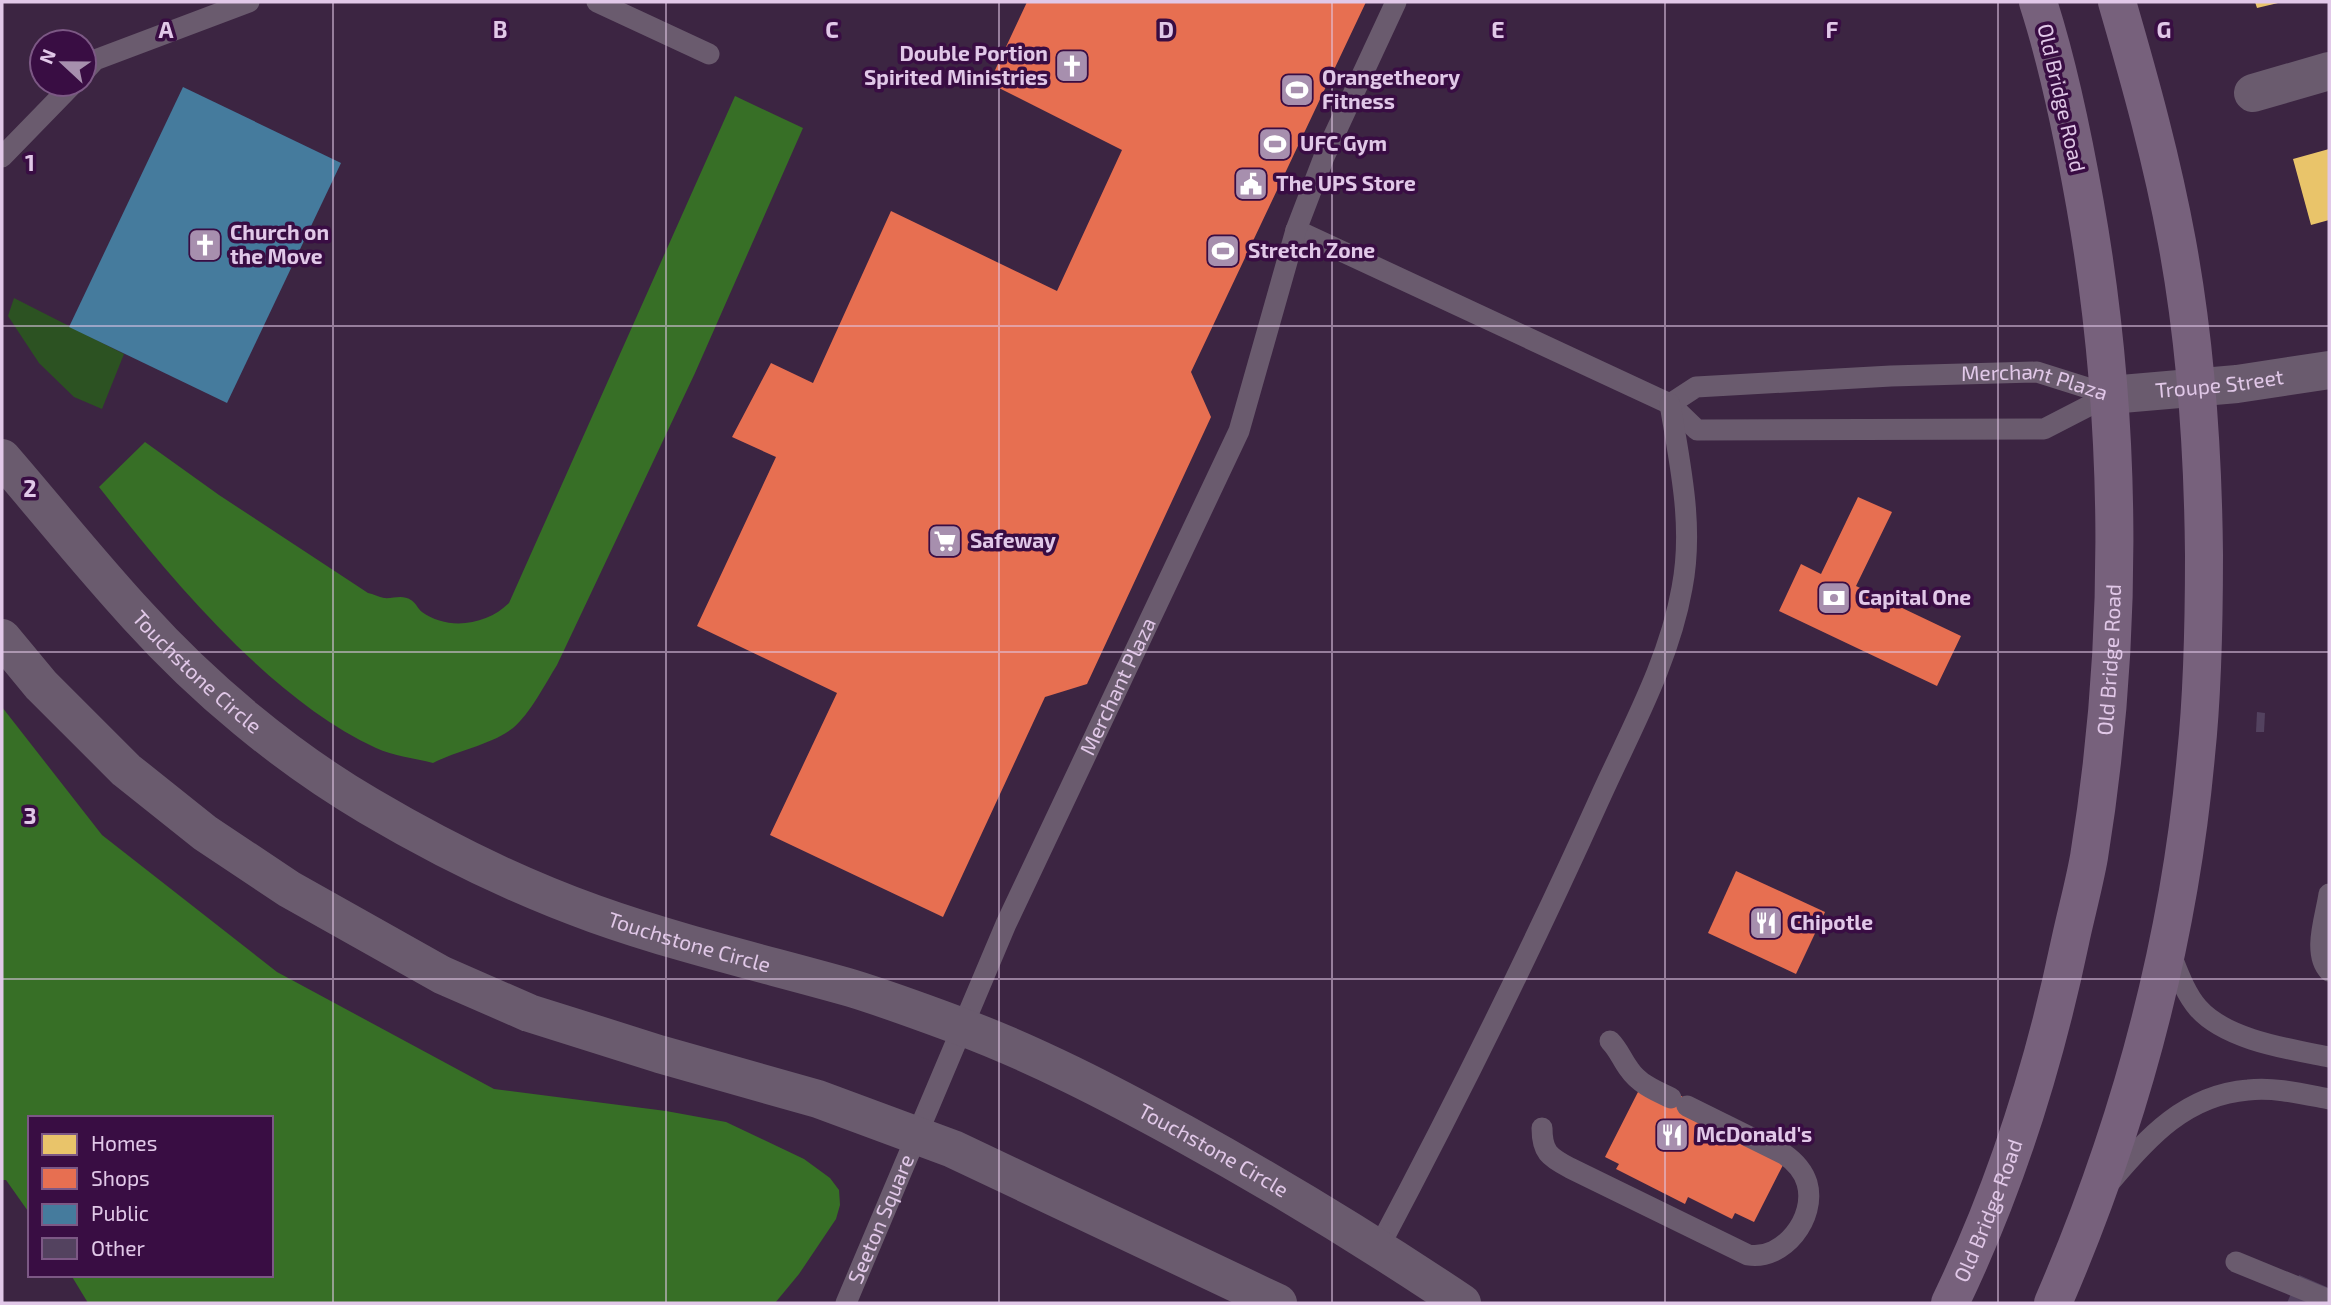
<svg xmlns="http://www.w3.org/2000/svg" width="2331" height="1305" font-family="'Exo 2',sans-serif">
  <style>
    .green { fill: #2c5222 }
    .forest { fill: #376f26 }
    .homes { fill: #e9c46a }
    .shops { fill: #e76f51 }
    .public { fill: #457b9d }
    .building { fill: #53425f }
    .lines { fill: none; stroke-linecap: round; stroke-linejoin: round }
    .lane { stroke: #6a5b6e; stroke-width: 21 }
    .street { stroke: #6a5b6e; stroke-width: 38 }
    .primary { stroke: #77617c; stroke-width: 38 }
    .grid { fill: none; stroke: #e1c8e8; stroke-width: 2; stroke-opacity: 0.55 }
    .labels { text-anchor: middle; stroke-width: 7; stroke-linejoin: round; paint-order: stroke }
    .poi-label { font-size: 21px; font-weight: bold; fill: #e1c8e8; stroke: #390d43; text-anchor: start }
    .street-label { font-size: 21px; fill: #e1c8e8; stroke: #390d43 }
    .grid-label { font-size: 23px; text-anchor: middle; font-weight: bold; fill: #e1c8e8; stroke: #390d43; stroke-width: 7; stroke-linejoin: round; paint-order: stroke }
  </style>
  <rect width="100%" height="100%" fill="#3c2542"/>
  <path class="green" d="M14,298L124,354L102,409L74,397L39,363L8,316Z"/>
  <g class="forest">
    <path d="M735,96L803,128L695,373L557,665C545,684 530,714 513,728C491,745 458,750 433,763C415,758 393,756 376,748C270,699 170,578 99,487L145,442L219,495L368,593C373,594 379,597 384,598C393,599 402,594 411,600C416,603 418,609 422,612C448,631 487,625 509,603Z"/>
    <path d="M2,707L102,835L277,972L494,1089L666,1111L726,1122L804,1159L830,1178L839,1190L840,1205L836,1219L799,1274L775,1303H88L71,1275H271V1118H30V1214L6,1180H2Z"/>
  </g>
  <g class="homes">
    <path d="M2255,2H2278V3L2257,8Z"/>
    <path d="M2329,149V220L2311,225L2293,159Z"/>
  </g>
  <g class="shops">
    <path d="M1027,2H1366L1191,372L1211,417L1087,684L1045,697L943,917L770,835L837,693L697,626L776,457L732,437L771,363L813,383L891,211L1057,291L1122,150L989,83Z"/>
    <path d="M1858,497L1892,512L1856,586L1961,636L1937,686L1779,611L1801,564L1821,574Z"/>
    <path d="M1736,871L1825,912L1796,974L1708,933Z"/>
    <path d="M1639,1090L1674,1092L1690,1101L1784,1163L1754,1222L1735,1213L1732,1219L1688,1197L1685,1204L1616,1169L1619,1164L1605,1157Z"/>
  </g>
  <path class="public" d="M183,87L341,163L227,403L69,327Z"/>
  <g class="building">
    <path d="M2257,712L2265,713L2264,732H2256Z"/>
    <path d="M2299,1275L2329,1288V1303H2287Z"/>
  </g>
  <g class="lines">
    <g class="lane">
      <path d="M597,2L709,54"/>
      <path d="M84,72L95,60L249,2"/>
      <path d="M2,157L73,84"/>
      <path d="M1296,230L1670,404L1697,430L2044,429L2110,395"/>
      <path id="s1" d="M1670,404L1696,387L1891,376L2037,372L2110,395"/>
      <path d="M2329,894C2326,916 2312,953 2329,971"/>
      <path d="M2169,950C2177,969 2184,992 2198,1008C2226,1040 2289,1049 2329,1057"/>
      <path d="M1610,1041C1619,1050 1622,1060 1629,1069C1639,1084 1656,1091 1671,1098"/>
      <path d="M1542,1128C1542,1152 1549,1157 1570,1168L1748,1255C1783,1261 1817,1218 1807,1183C1803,1170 1794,1161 1784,1154L1687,1106"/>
      <path d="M2111,1181C2148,1137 2186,1095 2248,1090C2275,1087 2303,1094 2329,1099"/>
      <path d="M1379,1247C1457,1100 1531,951 1599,800C1630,731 1669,662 1682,588C1694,526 1680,465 1670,404"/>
      <path d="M2236,1262L2329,1300"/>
      <path id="s2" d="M846,1303L1006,924L1239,431L1296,230L1324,157L1396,2"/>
    </g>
    <g class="street">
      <path d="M2253,93L2329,71"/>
      <path id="s3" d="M2110,395L2237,384L2329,370"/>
      <path id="s4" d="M2,458C47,510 90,564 137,615C203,688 284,756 369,806C440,848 517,886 595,914C679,944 766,964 851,988C887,999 922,1012 957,1025C1035,1054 1110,1093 1183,1133C1279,1186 1371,1242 1462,1303"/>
      <path d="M2,638L41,685L126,770L205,833L289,889L442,975L529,1013L659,1054L818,1099L953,1149L1278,1303"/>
    </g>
    <g class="primary">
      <path id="s5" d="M1950,1303C2005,1189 2044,1066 2070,942C2076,914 2084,885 2089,857C2124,641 2123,419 2085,204C2073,136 2059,67 2038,2"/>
      <path d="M2053,1303C2128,1130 2179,944 2196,755C2203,689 2204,622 2204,555C2203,450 2196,345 2177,242C2162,160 2140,81 2117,2"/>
    </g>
  </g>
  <path class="grid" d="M333,2V1303M666,2V1303M999,2V1303M1332,2V1303M1665,2V1303M1998,2V1303M2,326H2329M2,652H2329M2,979H2329"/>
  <defs>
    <g id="church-square" transform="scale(1.75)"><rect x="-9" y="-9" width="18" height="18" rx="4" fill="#a78fae" stroke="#390d43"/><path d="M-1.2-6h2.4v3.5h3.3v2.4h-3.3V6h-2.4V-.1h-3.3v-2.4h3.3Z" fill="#fff"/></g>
    <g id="stadium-square" transform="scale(1.75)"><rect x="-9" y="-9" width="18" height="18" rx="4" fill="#a78fae" stroke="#390d43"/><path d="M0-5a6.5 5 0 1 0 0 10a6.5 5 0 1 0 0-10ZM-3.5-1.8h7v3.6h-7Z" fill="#fff"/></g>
    <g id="civic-square" transform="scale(1.75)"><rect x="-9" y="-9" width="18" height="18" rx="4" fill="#a78fae" stroke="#390d43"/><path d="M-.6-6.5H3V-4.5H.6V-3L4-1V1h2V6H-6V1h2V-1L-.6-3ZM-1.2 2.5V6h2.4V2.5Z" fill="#fff"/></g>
    <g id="supermarket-square" transform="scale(1.75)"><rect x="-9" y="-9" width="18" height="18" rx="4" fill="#a78fae" stroke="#390d43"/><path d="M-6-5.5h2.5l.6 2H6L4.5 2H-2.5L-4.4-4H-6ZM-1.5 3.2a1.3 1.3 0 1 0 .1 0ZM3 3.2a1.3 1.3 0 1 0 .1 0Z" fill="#fff"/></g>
    <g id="bank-square" transform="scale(1.75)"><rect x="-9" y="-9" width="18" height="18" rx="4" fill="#a78fae" stroke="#390d43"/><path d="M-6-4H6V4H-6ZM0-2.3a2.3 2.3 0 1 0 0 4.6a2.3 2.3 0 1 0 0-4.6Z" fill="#fff"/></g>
    <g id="restaurant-square" transform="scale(1.75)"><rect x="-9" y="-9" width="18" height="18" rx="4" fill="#a78fae" stroke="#390d43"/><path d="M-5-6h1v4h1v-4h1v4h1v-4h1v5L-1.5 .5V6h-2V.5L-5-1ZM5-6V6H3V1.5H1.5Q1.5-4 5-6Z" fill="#fff"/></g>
  </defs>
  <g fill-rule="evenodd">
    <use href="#church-square" x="1072" y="66"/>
    <use href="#stadium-square" x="1297" y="90"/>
    <use href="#stadium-square" x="1275" y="144"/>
    <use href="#civic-square" x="1251" y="184"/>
    <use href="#church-square" x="205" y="245"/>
    <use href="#stadium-square" x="1223" y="251"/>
    <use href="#supermarket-square" x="945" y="541"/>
    <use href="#bank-square" x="1834" y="598"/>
    <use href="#restaurant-square" x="1766" y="923"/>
    <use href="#restaurant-square" x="1672" y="1135"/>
  </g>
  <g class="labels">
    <g class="poi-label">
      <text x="1048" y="61" text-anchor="end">Double Portion<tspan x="1048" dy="24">Spirited Ministries</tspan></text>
      <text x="1322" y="85">Orangetheory<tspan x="1322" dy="24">Fitness</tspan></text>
      <text x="1300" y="151">UFC Gym</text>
      <text x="1276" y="191">The UPS Store</text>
      <text x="230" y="240">Church on<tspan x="230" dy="24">the Move</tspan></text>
      <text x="1248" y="258">Stretch Zone</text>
      <text x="970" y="548">Safeway</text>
      <text x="1858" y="605">Capital One</text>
      <text x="1790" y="930">Chipotle</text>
      <text x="1696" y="1142">McDonald's</text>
    </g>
    <g class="street-label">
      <text transform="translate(2061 98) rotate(77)" y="7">Old Bridge Road</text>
      <text dy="7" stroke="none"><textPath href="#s3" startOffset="110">Troupe Street</textPath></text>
      <text dy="7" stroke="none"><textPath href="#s1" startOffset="371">Merchant Plaza</textPath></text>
      <text dy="7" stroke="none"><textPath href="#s5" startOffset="667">Old Bridge Road</textPath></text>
      <text dy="7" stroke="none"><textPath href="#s4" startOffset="290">Touchstone Circle</textPath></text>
      <text dy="7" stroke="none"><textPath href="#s2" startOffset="674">Merchant Plaza</textPath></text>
      <text dy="7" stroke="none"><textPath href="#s4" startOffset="858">Touchstone Circle</textPath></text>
      <text dy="7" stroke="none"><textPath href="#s4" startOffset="1424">Touchstone Circle</textPath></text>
      <text dy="7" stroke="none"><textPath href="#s5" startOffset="100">Old Bridge Road</textPath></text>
      <text dy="7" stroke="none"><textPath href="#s2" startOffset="91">Seeton Square</textPath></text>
    </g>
  </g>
  <g class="grid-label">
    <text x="166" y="38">A</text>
    <text x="500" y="38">B</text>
    <text x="832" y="38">C</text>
    <text x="1166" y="38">D</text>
    <text x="1498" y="38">E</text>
    <text x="1832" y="38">F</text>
    <text x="2164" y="38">G</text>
    <text x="30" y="171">1</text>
    <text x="30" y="497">2</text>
    <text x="30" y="824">3</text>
  </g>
  <rect width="2331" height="1305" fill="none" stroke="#e1c8e8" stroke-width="7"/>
  <rect x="28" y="1116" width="245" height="161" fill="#390d43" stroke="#7c5885" stroke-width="2"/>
  <rect x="42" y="1134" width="35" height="21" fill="#e9c46a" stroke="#7c5885" stroke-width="2"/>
  <text x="91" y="1151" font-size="21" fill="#e1c8e8">Homes</text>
  <rect x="42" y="1168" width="35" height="21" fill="#e76f51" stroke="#7c5885" stroke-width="2"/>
  <text x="91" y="1186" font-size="21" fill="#e1c8e8">Shops</text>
  <rect x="42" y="1204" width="35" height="21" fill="#457b9d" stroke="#7c5885" stroke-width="2"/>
  <text x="91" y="1221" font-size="21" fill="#e1c8e8">Public</text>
  <rect x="42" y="1238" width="35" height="21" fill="#53425f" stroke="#7c5885" stroke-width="2"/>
  <text x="91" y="1256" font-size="21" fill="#e1c8e8">Other</text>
  <g transform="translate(63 63) rotate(292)"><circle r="33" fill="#390d43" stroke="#7c5885" stroke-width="2"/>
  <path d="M0-5L12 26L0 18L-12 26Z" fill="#a78fae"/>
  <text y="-10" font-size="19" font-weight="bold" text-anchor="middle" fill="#e1c8e8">N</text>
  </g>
</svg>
